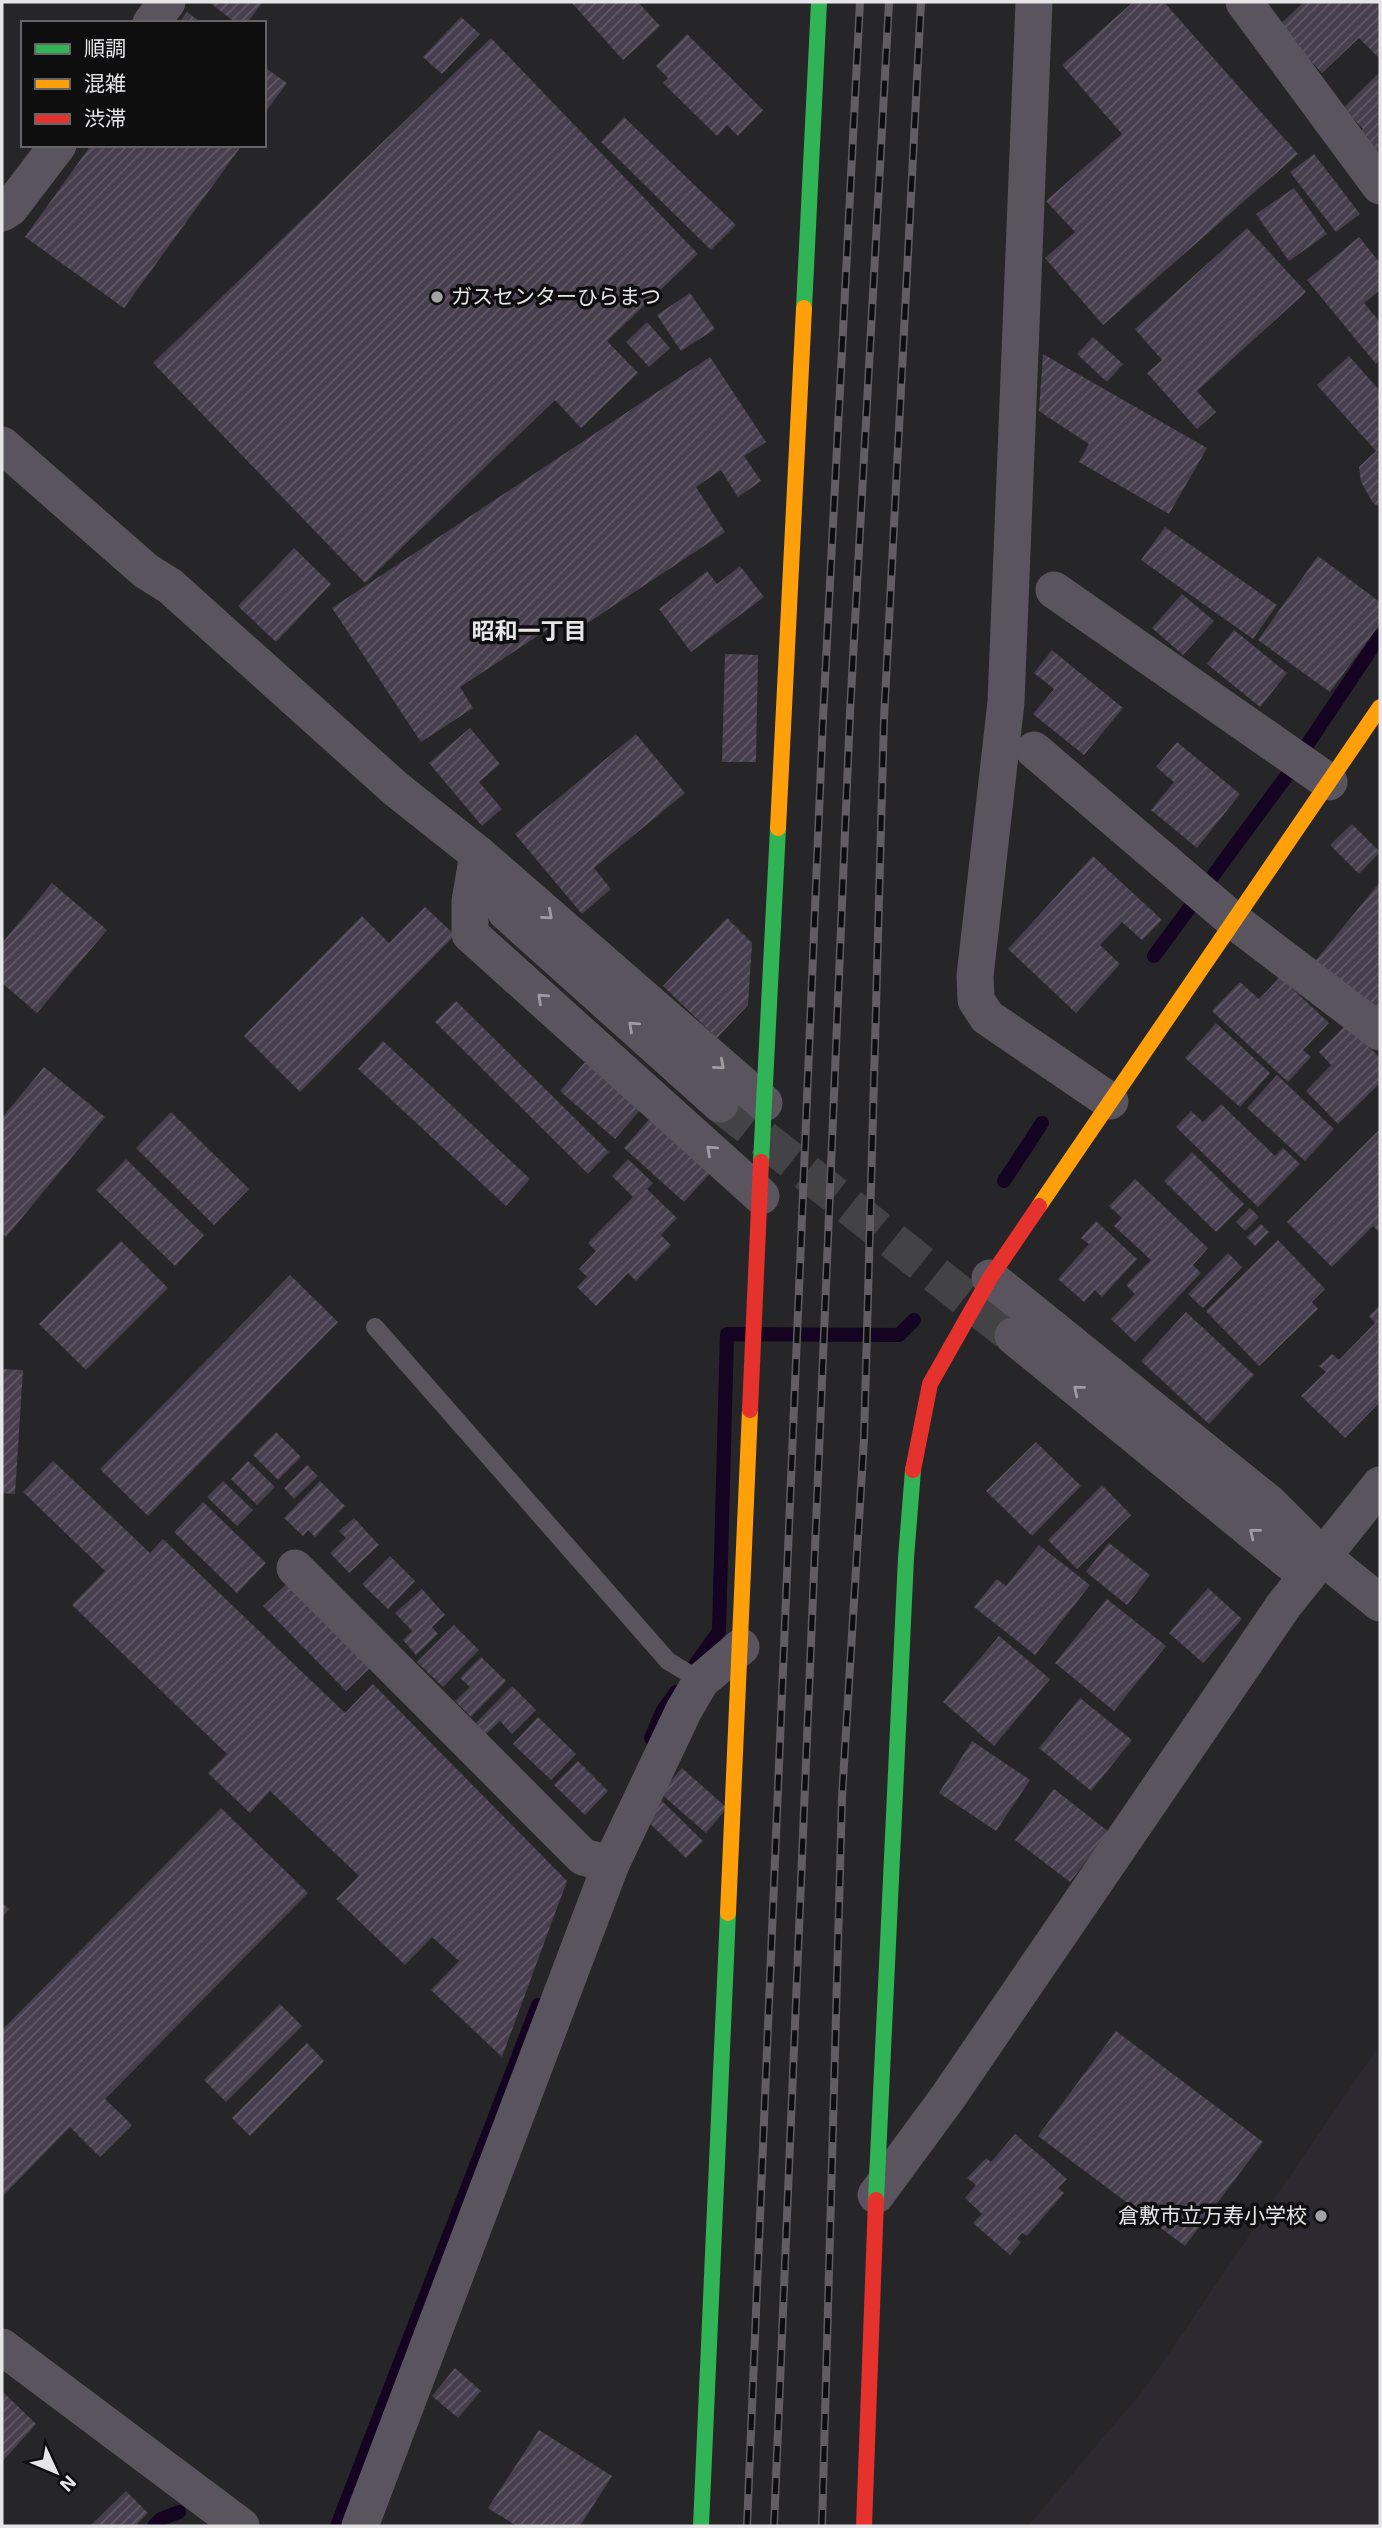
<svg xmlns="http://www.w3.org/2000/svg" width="1382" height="2528" font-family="'Exo 2','Noto Sans JP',sans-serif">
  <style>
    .built { fill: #2d2931 }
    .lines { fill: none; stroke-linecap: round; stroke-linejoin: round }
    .stream { stroke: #150322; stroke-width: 14 }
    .building { fill: url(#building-hatch) }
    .street-tunnel { stroke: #434244; stroke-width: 37; stroke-dasharray: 37 18; stroke-linecap: butt }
    .lane { stroke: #59545d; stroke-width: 18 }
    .street { stroke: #59545d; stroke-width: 37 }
    .fast { stroke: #30b455; stroke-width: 16 }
    .slow { stroke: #ff9f0a; stroke-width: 16 }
    .jam { stroke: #e5322d; stroke-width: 16 }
    .rail-casing { stroke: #615e63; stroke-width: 8 }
    .rail { stroke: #0f0e0f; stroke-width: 5; stroke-dasharray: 16; stroke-linecap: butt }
    .oneway { stroke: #a09ca2 }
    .poi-dot { fill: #a3a2a4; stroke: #0f0e0f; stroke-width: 2.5 }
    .labels { text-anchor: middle; stroke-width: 7; stroke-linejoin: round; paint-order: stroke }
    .poi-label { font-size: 21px; fill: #e6e5e8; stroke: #0f0e0f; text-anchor: start }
    .neighbourhood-label { font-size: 23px; font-weight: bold; fill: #e6e5e8; stroke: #0f0e0f }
  </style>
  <defs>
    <pattern id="building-hatch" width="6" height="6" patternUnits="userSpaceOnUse" patternTransform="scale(1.75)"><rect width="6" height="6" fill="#473f4d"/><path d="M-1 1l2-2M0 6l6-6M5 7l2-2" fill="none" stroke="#625b67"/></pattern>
  </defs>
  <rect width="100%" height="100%" fill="#262527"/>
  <path class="built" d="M1380,2044V2526H1028L1145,2388Z"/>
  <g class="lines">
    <g class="stream">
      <path d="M1154,956L1285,778L1380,636"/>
      <path d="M1004,1181L1042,1123"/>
      <path d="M690,1672L719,1631L727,1334L899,1335L914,1320"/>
      <path d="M651,1738L663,1710L676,1692"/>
      <path d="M154,2526L161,2519L179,2512"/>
      <path d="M337,2526L538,2005"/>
    </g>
  </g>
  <g class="building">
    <path d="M209,2H263L247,23H236Z"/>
    <path d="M571,2H638L660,26L623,60Z"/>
    <path d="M1133,2H1164L1298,154L1103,325L1045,258L1075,232L1046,201L1122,134L1062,65Z"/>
    <path d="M1304,2H1380V59L1359,38L1322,73L1278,26Z"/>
    <path d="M187,12L202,23H179Z"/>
    <path d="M461,17L480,34L442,74L423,57Z"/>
    <path d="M687,34L763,110L738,136L727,125L717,136L663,83L668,78L656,66Z"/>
    <path d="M491,38L698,254L607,341L638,373L581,428L555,400L365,583L153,363Z"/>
    <path d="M264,67L287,83L264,114Z"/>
    <path d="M1380,72V163L1354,137L1363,129L1343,108Z"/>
    <path d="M624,117L736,225L711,250L601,142Z"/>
    <path d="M91,145H242L124,308L25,237Z"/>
    <path d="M1314,154L1360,214L1336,232L1290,172Z"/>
    <path d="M1294,188L1327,234L1289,261L1256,214Z"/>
    <path d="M1247,228L1306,292L1197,391L1216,412L1197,429L1147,373L1162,360L1135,329Z"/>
    <path d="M1359,237L1380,263V290L1364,303L1380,322V360L1376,364L1307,280Z"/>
    <path d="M690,293L715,329L681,351L657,315Z"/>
    <path d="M647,322L670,348L649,367L626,342Z"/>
    <path d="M1093,337L1123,364L1107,382L1077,354Z"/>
    <path d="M1043,354L1207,448L1169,514L1079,462L1089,444L1039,411Z"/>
    <path d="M1349,356L1380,391V507L1373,503L1361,482L1359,467L1376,451L1317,385Z"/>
    <path d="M710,357L766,442L744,456L761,481L738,497L721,470L696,487L725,532L577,630L568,616L460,687L473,708L421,742L332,608Z"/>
    <path d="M1165,527L1277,605L1253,639L1141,560Z"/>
    <path d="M294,548L331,584L276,642L238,606Z"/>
    <path d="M1318,556L1380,602V624L1330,692L1258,640Z"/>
    <path d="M740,566L764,597L691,652L659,609L707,571L717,584Z"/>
    <path d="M1182,594L1214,621L1183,655L1152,628Z"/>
    <path d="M1234,630L1287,673L1260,707L1207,664Z"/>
    <path d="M1052,650L1123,708L1084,755L1033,714L1054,689L1034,673Z"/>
    <path d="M725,654L758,655L756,762H722Z"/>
    <path d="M470,728L500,764L479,782L502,809L482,826L429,763Z"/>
    <path d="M636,734L685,793L594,868L611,889L582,914L515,834Z"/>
    <path d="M1177,742L1240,794L1197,848L1151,810L1174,782L1156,767Z"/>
    <path d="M1352,824L1380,852L1359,874L1330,845Z"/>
    <path d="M1093,856L1162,920L1142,940L1122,922L1100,945L1120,964L1076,1013L1008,949Z"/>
    <path d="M1380,882V1021L1312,965Z"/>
    <path d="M52,883L107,930L37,1013L2,983V943Z"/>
    <path d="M425,907L455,935L300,1092L244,1036L362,916L389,943Z"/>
    <path d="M727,918L752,943L748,1005L717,1038L663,986Z"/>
    <path d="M1280,977L1329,1023L1303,1050L1311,1057L1288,1082L1212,1011L1240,982L1259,999Z"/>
    <path d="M456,1001L609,1152L588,1174L435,1022Z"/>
    <path d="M1216,1023L1270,1073L1240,1107L1185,1058Z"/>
    <path d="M1347,1024L1380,1058V1083L1338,1124L1306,1091L1331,1065L1319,1052Z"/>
    <path d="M383,1041L530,1179L506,1206L358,1069Z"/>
    <path d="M585,1062L640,1110L615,1139L560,1091Z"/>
    <path d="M44,1067L105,1117L6,1237L2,1233V1118Z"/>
    <path d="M1277,1075L1334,1129L1305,1161L1247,1108Z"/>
    <path d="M1221,1104L1275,1156L1283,1148L1300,1164L1258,1207L1176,1127L1191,1111L1203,1122Z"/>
    <path d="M171,1112L249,1189L214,1225L136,1148Z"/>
    <path d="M652,1116L713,1170L684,1202L624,1148Z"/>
    <path d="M1380,1129V1233L1373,1226L1332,1267L1287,1222Z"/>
    <path d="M1192,1152L1244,1204L1216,1232L1164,1181Z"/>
    <path d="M126,1159L204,1235L175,1266L96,1190Z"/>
    <path d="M628,1159L653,1183L647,1189L677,1218L661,1235L671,1245L636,1281L628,1273L596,1306L577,1287L587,1277L579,1269L596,1251L588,1243L633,1197L612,1176Z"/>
    <path d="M1135,1179L1208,1248L1193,1265L1201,1273L1135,1342L1111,1319L1135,1294L1126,1285L1151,1260L1114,1226L1122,1218L1109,1206Z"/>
    <path d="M1250,1208L1259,1217L1245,1231L1236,1222Z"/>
    <path d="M1096,1221L1137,1259L1102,1297L1095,1290L1084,1302L1058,1279L1089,1244L1081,1238Z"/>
    <path d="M1261,1224L1269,1232L1255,1246L1247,1237Z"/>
    <path d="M1278,1240L1325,1289L1312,1302L1318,1309L1259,1366L1206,1311Z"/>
    <path d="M121,1241L168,1288L86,1370L39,1324Z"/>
    <path d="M1228,1253L1242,1267L1203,1308L1188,1294Z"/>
    <path d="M290,1275L338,1322L148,1516L100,1469Z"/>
    <path d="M1380,1305V1402L1345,1438L1301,1396L1326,1372L1319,1366L1332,1354L1339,1360L1375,1323L1369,1316Z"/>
    <path d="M1186,1312L1254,1375L1209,1424L1141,1361Z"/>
    <path d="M2,1369L23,1370L15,1494L2,1493Z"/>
    <path d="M276,1432L301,1457L278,1480L253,1455Z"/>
    <path d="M1036,1442L1081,1486L1032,1536L986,1491Z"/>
    <path d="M53,1461L150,1553L163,1539L345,1713L373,1684L567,1881L502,2057L431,1990L459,1961L432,1937L405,1965L336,1899L359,1876L270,1791L250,1813L208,1773L227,1754L72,1605L105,1571L23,1492Z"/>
    <path d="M248,1461L275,1487L257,1505L231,1479Z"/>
    <path d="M307,1465L318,1476L294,1499L284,1488Z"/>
    <path d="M223,1481L253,1510L237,1526L207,1497Z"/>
    <path d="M320,1481L345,1506L315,1537L308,1530L303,1536L284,1518Z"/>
    <path d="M1102,1485L1131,1515L1077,1569L1048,1540Z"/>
    <path d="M203,1502L266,1563L237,1593L174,1532Z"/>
    <path d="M354,1518L379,1545L349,1573L330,1553L346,1538L339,1531Z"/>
    <path d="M1109,1543L1150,1575L1127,1605L1086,1572Z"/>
    <path d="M1039,1545L1090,1585L1035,1655L974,1607L997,1579L1006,1586Z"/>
    <path d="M390,1556L415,1581L388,1609L362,1584Z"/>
    <path d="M291,1580L373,1665L346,1691L263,1606Z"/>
    <path d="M1208,1588L1242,1619L1203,1663L1169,1633Z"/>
    <path d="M422,1589L445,1615L432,1627L438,1634L416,1655L403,1640L412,1631L395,1613Z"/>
    <path d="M1107,1599L1166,1646L1114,1711L1055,1663Z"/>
    <path d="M454,1625L479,1650L443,1687L417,1662Z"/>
    <path d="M999,1636L1050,1679L994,1746L943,1702Z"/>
    <path d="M481,1657L506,1681L471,1717L455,1701L470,1687L460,1678Z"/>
    <path d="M512,1686L536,1710L512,1734L500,1721L486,1734L476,1723Z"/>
    <path d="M1080,1698L1132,1740L1091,1791L1039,1748Z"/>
    <path d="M538,1717L576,1754L551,1780L513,1744Z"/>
    <path d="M972,1741L1030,1780L996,1831L939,1793Z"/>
    <path d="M578,1761L608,1791L585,1815L554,1785Z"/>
    <path d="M682,1768L727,1808L706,1833L660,1793Z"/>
    <path d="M1054,1789L1109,1832L1070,1882L1015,1840Z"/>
    <path d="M661,1800L703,1841L686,1858L644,1818Z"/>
    <path d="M221,1808L308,1893L105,2099L132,2125L100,2157L70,2127L2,2197V2030Z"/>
    <path d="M2,1903L9,1909L2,1918Z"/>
    <path d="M280,2004L302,2026L226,2102L204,2080Z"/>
    <path d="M1116,2031L1263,2142L1185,2246L1038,2136Z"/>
    <path d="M307,2043L324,2061L250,2136L232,2118Z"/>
    <path d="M1015,2134L1067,2179L1058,2188L1064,2193L1027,2236L1022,2233L1017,2239L1021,2242L1010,2255L973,2223L982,2214L965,2198L976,2185L967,2178L986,2158L991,2162Z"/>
    <path d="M455,2368L481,2391L458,2418L432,2396Z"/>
    <path d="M2,2391L36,2424L2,2462Z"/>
    <path d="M539,2430L612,2476L580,2526H517L488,2508Z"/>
    <path d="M126,2491L148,2513L135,2526H90Z"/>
  </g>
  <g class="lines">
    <path class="street-tunnel" d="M720,1104L1013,1336"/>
    <path class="lane" d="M375,1327L668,1661L701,1681"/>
    <g class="street">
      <path d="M1034,2L1006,702L975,976L976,1000L987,1017L1110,1101"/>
      <path d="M1244,2L1380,186"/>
      <path d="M151,23L167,2"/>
      <path d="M2,213L10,208L58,145"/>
      <path d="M2,445L146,571L170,586L396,789L478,854L764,1103"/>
      <path d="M1054,590L1329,782"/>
      <path d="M1034,750L1233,920L1380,1032"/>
      <path d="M478,854L470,901V934L761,1196"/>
      <path d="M501,903L506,912L720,1104"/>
      <path d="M990,1278L1269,1503L1323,1557L1380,1603"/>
      <path d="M1013,1336L1307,1576"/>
      <path d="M295,1568L583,1857L611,1864"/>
      <path d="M876,2195L948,2097L1284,1605L1380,1485"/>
      <path d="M2,2347L241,2526"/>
      <path d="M360,2526L611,1864L684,1710L701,1681L741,1647"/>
    </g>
    <g class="fast">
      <path d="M804,308L819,2"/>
      <path d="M761,1162L778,828"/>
      <path d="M876,2200L906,1558L913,1470"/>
      <path d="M701,2526L728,1913"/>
    </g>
    <g class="slow">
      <path d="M778,828L804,308"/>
      <path d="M1039,1206L1380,707"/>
      <path d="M728,1913L750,1410"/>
    </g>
    <g class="jam">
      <path d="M750,1410L761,1162"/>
      <path d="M913,1470L930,1384L990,1278L1039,1206"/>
      <path d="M864,2526L876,2200"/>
    </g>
    <g class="rail-casing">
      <g id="rail">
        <path d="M747,2526L823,718L860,2"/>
        <path d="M774,2526L850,713L889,2"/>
        <path d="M822,2526L842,1797L864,1439L884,719L921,2"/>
      </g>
    </g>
    <use href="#rail" class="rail"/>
  </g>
  <defs><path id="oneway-chevron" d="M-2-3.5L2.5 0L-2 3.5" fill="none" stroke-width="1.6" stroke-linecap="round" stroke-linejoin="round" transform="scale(1.75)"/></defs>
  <g class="oneway">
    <use href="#oneway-chevron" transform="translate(548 915) rotate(41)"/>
    <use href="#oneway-chevron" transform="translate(542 998) rotate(-138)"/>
    <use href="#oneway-chevron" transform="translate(633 1026) rotate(-138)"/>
    <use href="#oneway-chevron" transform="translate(720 1065) rotate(41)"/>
    <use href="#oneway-chevron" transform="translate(711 1150) rotate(-138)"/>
    <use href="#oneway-chevron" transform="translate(1078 1390) rotate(-141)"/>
    <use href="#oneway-chevron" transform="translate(1254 1533) rotate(-141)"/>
  </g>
  <g class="poi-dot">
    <circle cx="437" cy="297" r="7"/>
    <circle cx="1321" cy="2216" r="7"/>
  </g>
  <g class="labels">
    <g class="poi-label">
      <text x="451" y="304">ガスセンターひらまつ</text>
      <text x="1307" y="2223" text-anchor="end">倉敷市立万寿小学校</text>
    </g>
    <g class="neighbourhood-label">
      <text x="529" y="639">昭和一丁目</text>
    </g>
  </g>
  <rect width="1382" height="2528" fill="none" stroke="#e6e5e8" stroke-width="7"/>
  <rect x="21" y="21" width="245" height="126" fill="#0f0e0f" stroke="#656466" stroke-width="2"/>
  <rect x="35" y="44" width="35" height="10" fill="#30b455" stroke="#656466" stroke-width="2"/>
  <text x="84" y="56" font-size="21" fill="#e6e5e8">順調</text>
  <rect x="35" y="79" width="35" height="10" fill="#ff9f0a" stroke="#656466" stroke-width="2"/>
  <text x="84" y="91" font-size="21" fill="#e6e5e8">混雑</text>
  <rect x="35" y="114" width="35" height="10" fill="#e5322d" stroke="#656466" stroke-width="2"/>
  <text x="84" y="126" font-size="21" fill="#e6e5e8">渋滞</text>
  <g transform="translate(56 2472) rotate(134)" stroke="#0f0e0f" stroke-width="5" paint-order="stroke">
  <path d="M0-5L12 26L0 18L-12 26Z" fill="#e6e5e8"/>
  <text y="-10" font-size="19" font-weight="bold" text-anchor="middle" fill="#e6e5e8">N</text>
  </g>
</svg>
